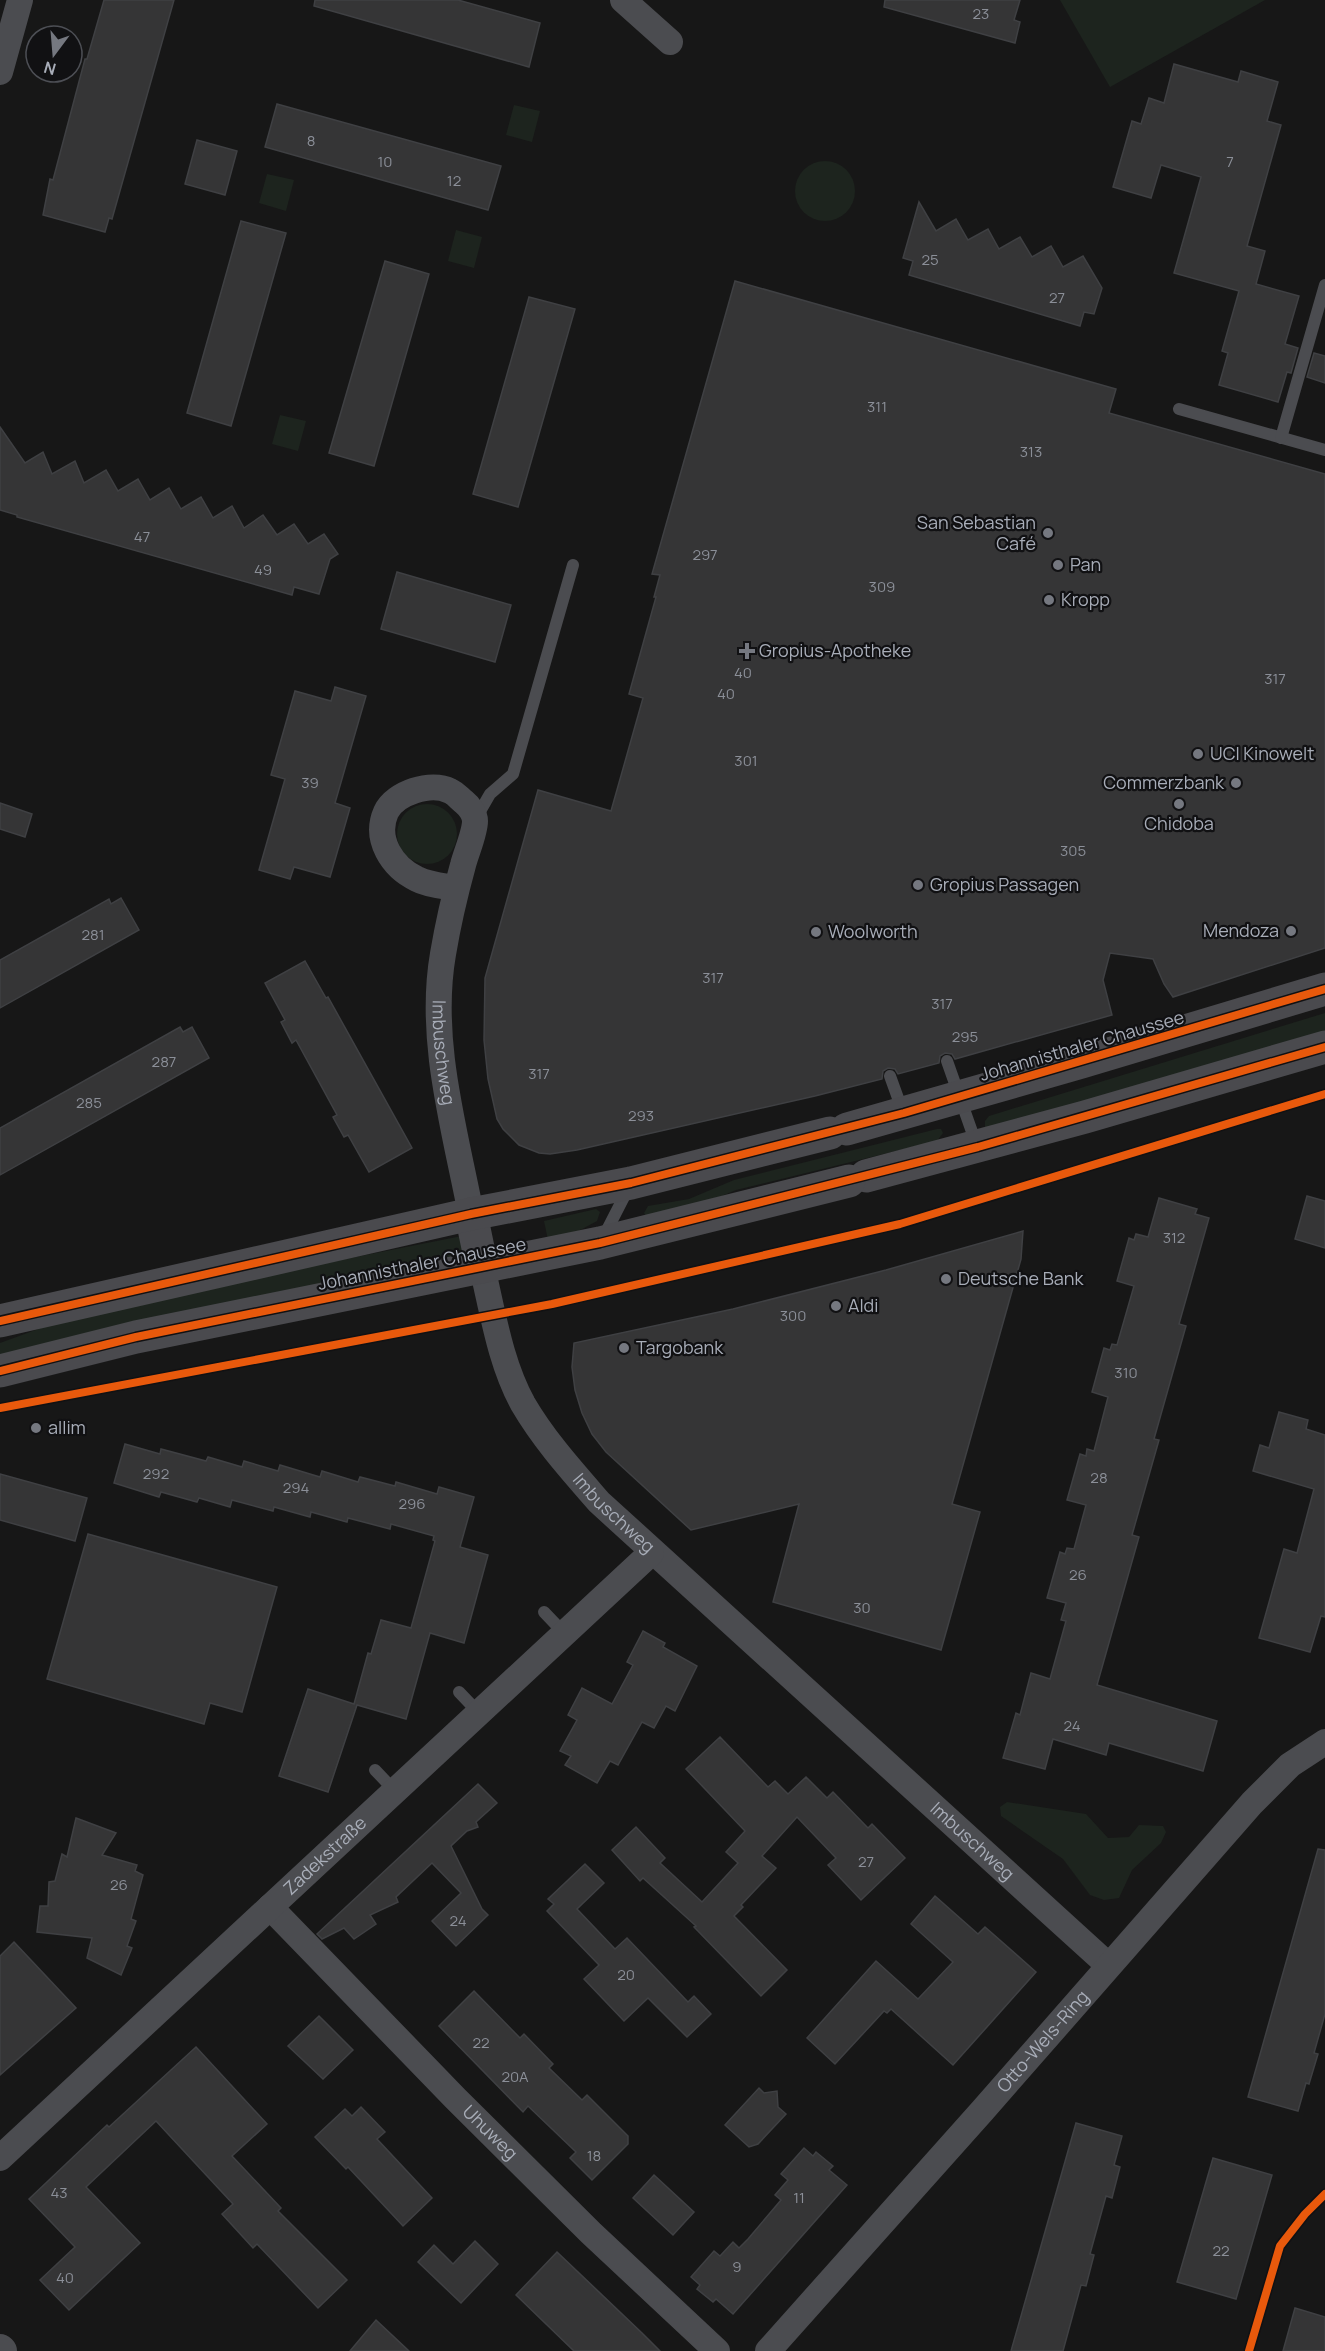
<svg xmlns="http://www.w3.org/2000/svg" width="1325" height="2351" font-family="Manrope,sans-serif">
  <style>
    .green { fill: #1d241e }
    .building { fill: #353536; stroke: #3f4043; stroke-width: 1.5 }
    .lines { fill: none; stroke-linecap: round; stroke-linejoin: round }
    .service { stroke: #4b4c50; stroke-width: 12 }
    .minor { stroke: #4b4c50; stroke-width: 26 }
    .tertiary { stroke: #4b4c50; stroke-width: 32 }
    .secondary { stroke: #4a4a4e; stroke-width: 33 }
    .cycleway-casing { stroke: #111113; stroke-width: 11 }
    .cycleway { stroke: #e8590c; stroke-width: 8 }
    .poi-dot { fill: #757880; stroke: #111113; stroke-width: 2 }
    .labels { text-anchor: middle; stroke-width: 4.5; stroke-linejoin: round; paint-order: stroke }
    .number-label { font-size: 15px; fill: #8b8f98 }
    .poi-label { font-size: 18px; fill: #a8adb8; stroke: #111113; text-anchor: start }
    .street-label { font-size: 18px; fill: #a8adb8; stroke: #111113 }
  </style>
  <rect width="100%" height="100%" fill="#171717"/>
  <g class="green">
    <path d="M1060,0H1265L1110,87Z"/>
    <path d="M514,105L540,111L532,142L506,135Z"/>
    <circle cx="825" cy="191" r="30"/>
    <path d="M267,174L294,180L286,211L259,203Z"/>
    <path d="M456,230L482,237L474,268L448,261Z"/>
    <path d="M280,415L306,421L298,451L272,444Z"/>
    <circle cx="427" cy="834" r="30"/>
    <path d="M1325,1013V1034L985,1130V1121L989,1116Z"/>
    <path d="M937,1129H941L943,1133L937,1141L736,1190L693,1208L646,1216L644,1213L648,1206L689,1199L734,1180Z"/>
    <path d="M596,1209L600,1212L597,1221L571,1235L548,1240L544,1221Z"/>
    <path d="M467,1235L466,1251L459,1257L0,1357V1343L63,1320L239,1280Z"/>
    <path d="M1007,1802L1086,1814L1108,1838L1129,1837L1139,1825L1163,1826L1166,1832L1161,1843L1132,1870L1119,1898L1104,1900L1090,1895L1063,1859L1001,1816L1000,1807Z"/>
  </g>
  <g class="building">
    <path d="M104,0H174L112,219L109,218L105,232L43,215L50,179L53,180L85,59H87Z"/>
    <path d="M315,0H458L540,23L529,67L314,6Z"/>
    <path d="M885,0H1020L1014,20L1020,22L1015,43L884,7Z"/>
    <path d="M1174,64L1238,82L1241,71L1278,82L1267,121L1281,125L1247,246L1265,251L1256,284L1299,296L1285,344L1298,348L1291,373L1287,372L1278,402L1219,385L1228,353L1222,351L1239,291L1174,273L1201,177L1161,165L1151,198L1113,187L1132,121L1141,124L1149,98L1164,103Z"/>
    <path d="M277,104L501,166L488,210L265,147Z"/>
    <path d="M197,140L237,151L225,195L185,184Z"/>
    <path d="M919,202L936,231L956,219L968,240L988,229L999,249L1020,237L1032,257L1051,246L1063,267L1083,256L1102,288L1094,314L1084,312L1080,326L909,275L913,261L903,258Z"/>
    <path d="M241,221L286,233L231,426L187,413Z"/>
    <path d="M385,261L429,274L374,466L329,453Z"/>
    <path d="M735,281L1116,389L1109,413L1325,474V948L1173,997L1164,984L1153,959L1110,953L1103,980L1112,1015L955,1059L952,1054L945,1053L940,1056L939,1063L898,1074L895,1069L888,1068L883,1071L882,1079L815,1096L577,1150L550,1154L539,1153L519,1145L503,1129L497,1119L488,1079L484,1040L485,978L538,790L611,811L643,698L629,694L656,597H654L660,575L652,574Z"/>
    <path d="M529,297L575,309L518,507L473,494Z"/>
    <path d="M1314,353L1325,356V383L1307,377Z"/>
    <path d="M0,427L25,463L43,452L52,474L75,461L84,483L106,470L118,491L138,479L150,500L169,488L181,509L201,497L213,518L232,506L244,528L263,515L277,535L294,524L308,544L324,534L338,554L330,559L319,594L294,587L292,595L17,517V515L0,510Z"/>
    <path d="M397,572L511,605L495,662L381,629Z"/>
    <path d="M335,687L366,696L335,803L350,808L330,877L294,867L290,879L259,870L285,779L271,775L295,691L331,701Z"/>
    <path d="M0,803L32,814L25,837L0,829Z"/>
    <path d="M121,898L139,930L0,1008V960L109,899L111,904Z"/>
    <path d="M305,961L326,998L328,997L412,1148L369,1172L348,1135L344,1137L333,1117L337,1115L296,1040L292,1043L281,1022L285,1020L265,983Z"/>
    <path d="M180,1027L183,1032L192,1027L209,1058L0,1175V1128Z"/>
    <path d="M1307,1196L1325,1201V1248L1295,1239Z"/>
    <path d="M1159,1198L1197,1209L1195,1214L1209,1218L1179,1324L1186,1326L1154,1439L1159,1440L1132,1535L1139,1537L1097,1685L1217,1721L1203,1771L1109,1743L1106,1755L1053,1739L1045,1769L1003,1758L1016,1713L1020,1715L1031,1673L1050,1679L1066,1621L1061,1620L1066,1603L1047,1598L1060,1552L1065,1554L1067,1548L1074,1549L1086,1505L1067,1500L1080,1454L1086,1456L1087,1449L1094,1451L1108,1397L1092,1392L1104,1348L1110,1350L1112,1344L1117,1345L1134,1286L1117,1281L1129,1238L1134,1240L1136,1234L1148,1237Z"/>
    <path d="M1023,1231L1021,1259L952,1504L980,1512L941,1650L773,1602L799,1504L691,1530L606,1452L592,1434L582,1413L575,1390L572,1367L574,1343L733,1309L886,1270Z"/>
    <path d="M1279,1412L1308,1420L1306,1429L1325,1435V1617L1321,1616L1310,1652L1259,1638L1284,1549L1297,1553L1314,1489L1253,1471L1260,1445L1269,1448Z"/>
    <path d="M125,1444L160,1454L161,1449L206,1461L208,1457L242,1467L244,1461L278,1471L280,1465L320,1477L322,1471L358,1482L360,1477L395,1486L396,1482L437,1494L439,1487L474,1497L460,1547L488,1555L464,1643L430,1633L406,1719L357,1705L328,1792L279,1776L308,1689L354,1704L368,1653L371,1654L381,1620L411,1628L435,1541L433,1540L434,1536L391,1524L390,1529L348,1518L347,1522L311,1512L310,1517L274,1507L273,1511L232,1500L230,1507L199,1498L197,1502L161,1492L159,1497L114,1483Z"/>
    <path d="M0,1474L87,1498L75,1541L0,1520Z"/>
    <path d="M88,1534L277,1587L242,1712L210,1703L204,1724L47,1679Z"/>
    <path d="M643,1631L665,1643L663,1647L697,1666L675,1711L666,1706L654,1728L642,1722L618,1765L610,1761L597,1783L565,1765L571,1756L560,1751L577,1720L568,1715L582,1688L612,1704L633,1665L627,1662Z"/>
    <path d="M720,1737L768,1787L775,1781L788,1794L806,1777L827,1798L833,1792L868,1828L872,1824L905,1858L861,1900L828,1865L836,1858L797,1817L762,1856L776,1868L741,1905L743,1907L734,1916L787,1970L761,1996L694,1927L696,1926L643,1878L640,1881L612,1850L636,1827L665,1858L660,1863L702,1902L738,1863L726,1852L745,1831L686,1769Z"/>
    <path d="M478,1784L497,1803L476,1822L478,1827L467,1831L451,1846L482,1909L488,1915L456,1946L432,1921L461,1893L432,1863L396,1897L398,1902L370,1915L376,1924L354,1939L344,1928L322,1939L317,1934Z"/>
    <path d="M76,1818L116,1833L102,1855L137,1865L135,1871L143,1875L131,1919L136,1921L127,1946L132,1948L121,1975L87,1958L92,1938L37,1932L40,1906H48L49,1882L55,1881L62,1854L67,1857Z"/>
    <path d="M1318,1849L1325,1850V2014L1314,2053L1318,2054L1309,2084L1306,2083L1298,2111L1248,2097Z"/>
    <path d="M585,1864L604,1883L577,1909L615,1949L627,1938L688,2002L694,1996L711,2014L687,2037L648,1998L624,2021L584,1979L599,1965L547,1911L554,1904L548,1899Z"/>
    <path d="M935,1896L978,1934L985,1927L1036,1972L953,2065L891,2009L887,2013L884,2011L835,2064L807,2038L876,1961L918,1999L953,1962L911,1924Z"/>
    <path d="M14,1942L76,2008L0,2075V1956Z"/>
    <path d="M474,1991L520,2038L524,2034L553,2064L549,2068L582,2100L587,2095L628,2136V2144L592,2180L570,2158L576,2152L528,2106L523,2112L439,2026Z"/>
    <path d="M319,2016L353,2050L323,2079L288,2046Z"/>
    <path d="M196,2047L267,2124L232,2156L281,2208L278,2211L347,2280L318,2308L257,2244L253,2248L222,2214L233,2204L156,2121L86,2187L140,2243L69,2310L40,2280L75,2247L29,2199L107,2125L109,2127Z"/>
    <path d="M759,2088L764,2093L777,2091L778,2107L786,2114L758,2144L749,2147L725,2125Z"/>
    <path d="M361,2107L385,2132L377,2139L432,2198L403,2226L348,2167L346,2169L315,2137L345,2109L352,2116Z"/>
    <path d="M1076,2123L1122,2136L1114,2165L1120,2167L1112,2198L1106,2196L1090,2254L1094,2255L1086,2286L1081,2285L1063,2351H1011Z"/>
    <path d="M804,2148L813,2156L816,2152L833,2166L829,2170L847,2185L733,2314L716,2299L713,2302L697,2289L700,2285L691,2277L714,2251L720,2256L733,2242L739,2248L748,2239L781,2200L775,2195L788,2180L781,2174Z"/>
    <path d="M1213,2158L1272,2175L1236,2299L1177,2282Z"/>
    <path d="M654,2175L694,2212L673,2235L633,2198Z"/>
    <path d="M475,2241L498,2264L461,2303L418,2262L434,2245L453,2264Z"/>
    <path d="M557,2252L642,2333L660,2351H574L516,2295Z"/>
    <path d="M1295,2308L1325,2317V2351H1283Z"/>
    <path d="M376,2320L409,2351H350Z"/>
  </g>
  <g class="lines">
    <g class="service">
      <path d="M1179,409L1325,450"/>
      <path d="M1281,438L1325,285"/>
      <path d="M475,820L490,794L513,774L573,565"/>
      <path d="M947,1061L977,1146"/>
      <path d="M890,1076L903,1112"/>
      <path d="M604,1236L629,1187"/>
      <path d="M544,1612L564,1633"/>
      <path d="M459,1692L479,1713"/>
      <path d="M375,1770L395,1791"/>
    </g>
    <g class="minor">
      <path d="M623,0L670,42"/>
      <path d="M0,72L20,0"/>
      <path id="s1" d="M456,888C444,886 428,885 417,879C392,867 374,839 386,812C395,793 431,781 450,791C455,793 460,799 464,802C469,806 475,814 475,821C475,833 466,853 463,865C455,894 448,924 443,954C428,1040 455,1130 471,1214"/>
      <path id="s2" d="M482,1267C493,1313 500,1362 523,1404C544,1440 572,1471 599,1502L1108,1965"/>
      <path id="s3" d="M270,1907L456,2099L591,2233L717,2351"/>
      <path id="s4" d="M0,2158L651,1553"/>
      <path id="s5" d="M768,2351L983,2110L1252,1803L1290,1765L1325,1742"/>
    </g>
    <path class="tertiary" d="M0,2350L1,2351"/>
    <g class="secondary">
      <path d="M847,1129L1082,1062L1325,989"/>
      <path d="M866,1176L1085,1117L1325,1047"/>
      <path d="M471,1214L482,1267"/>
      <path d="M0,1321L471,1214L631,1183L830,1133"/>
      <path d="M0,1371L136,1337L600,1243L849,1181"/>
    </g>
    <g class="cycleway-casing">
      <g id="cycleway">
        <path d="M0,1321L471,1214L631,1183L904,1113L1325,989"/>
        <path d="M0,1371L136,1337L600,1243L978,1147L1325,1047"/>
        <path d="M0,1408L552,1304L900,1224L1325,1094"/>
        <path d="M1249,2351L1280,2246L1305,2214L1325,2194"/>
      </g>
    </g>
    <use href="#cycleway" class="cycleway"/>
  </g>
  <g class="poi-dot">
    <circle cx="1048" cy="533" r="6"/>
    <circle cx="1058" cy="565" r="6"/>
    <circle cx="1049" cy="600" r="6"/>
    <path d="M744 642h6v6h6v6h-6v6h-6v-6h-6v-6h6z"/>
    <circle cx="1198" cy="754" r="6"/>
    <circle cx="1236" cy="783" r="6"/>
    <circle cx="1179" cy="804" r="6"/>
    <circle cx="918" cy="885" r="6"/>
    <circle cx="1291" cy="931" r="6"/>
    <circle cx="816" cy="932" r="6"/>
    <circle cx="946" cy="1279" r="6"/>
    <circle cx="836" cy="1306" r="6"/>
    <circle cx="624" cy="1348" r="6"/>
    <circle cx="36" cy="1428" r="6"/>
  </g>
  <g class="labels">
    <g class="number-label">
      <text x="981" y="19">23</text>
      <text x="311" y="146">8</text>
      <text x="385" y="167">10</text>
      <text x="1230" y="167">7</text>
      <text x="454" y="186">12</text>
      <text x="930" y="265">25</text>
      <text x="1057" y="303">27</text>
      <text x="877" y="412">311</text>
      <text x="1031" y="457">313</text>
      <text x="142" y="542">47</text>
      <text x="705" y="560">297</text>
      <text x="263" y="575">49</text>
      <text x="882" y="592">309</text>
      <text x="743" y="678">40</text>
      <text x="1275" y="684">317</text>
      <text x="726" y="699">40</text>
      <text x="746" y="766">301</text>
      <text x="310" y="788">39</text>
      <text x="1073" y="856">305</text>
      <text x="93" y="940">281</text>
      <text x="713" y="983">317</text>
      <text x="942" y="1009">317</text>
      <text x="965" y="1042">295</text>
      <text x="164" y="1067">287</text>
      <text x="539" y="1079">317</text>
      <text x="89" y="1108">285</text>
      <text x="641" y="1121">293</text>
      <text x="1174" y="1243">312</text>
      <text x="793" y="1321">300</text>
      <text x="1126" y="1378">310</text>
      <text x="156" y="1479">292</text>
      <text x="1099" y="1483">28</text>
      <text x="296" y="1493">294</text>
      <text x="412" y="1509">296</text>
      <text x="1078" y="1580">26</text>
      <text x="862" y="1613">30</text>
      <text x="1072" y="1731">24</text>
      <text x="866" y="1867">27</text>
      <text x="119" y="1890">26</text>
      <text x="458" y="1926">24</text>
      <text x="626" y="1980">20</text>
      <text x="481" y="2048">22</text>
      <text x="515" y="2082">20A</text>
      <text x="594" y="2161">18</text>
      <text x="59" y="2198">43</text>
      <text x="799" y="2203">11</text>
      <text x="1221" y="2256">22</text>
      <text x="737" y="2272">9</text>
      <text x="65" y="2283">40</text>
    </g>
    <g class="poi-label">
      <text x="1036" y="529" text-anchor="end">San Sebastian<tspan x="1036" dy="21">Café</tspan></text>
      <text x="1070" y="571">Pan</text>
      <text x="1061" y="606">Kropp</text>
      <text x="759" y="657">Gropius-Apotheke</text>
      <text x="1210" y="760">UCI Kinowelt</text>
      <text x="1224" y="789" text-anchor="end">Commerzbank</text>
      <text x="1179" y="830" text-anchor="middle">Chidoba</text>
      <text x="930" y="891">Gropius Passagen</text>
      <text x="1279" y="937" text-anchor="end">Mendoza</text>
      <text x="828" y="938">Woolworth</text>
      <text x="958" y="1285">Deutsche Bank</text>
      <text x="848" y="1312">Aldi</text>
      <text x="636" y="1354">Targobank</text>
      <text x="48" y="1434">allim</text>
    </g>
    <g class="street-label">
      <text transform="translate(1082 1046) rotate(-16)" y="6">Johannisthaler Chaussee</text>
      <text dy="6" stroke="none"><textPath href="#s1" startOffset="471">Imbuschweg</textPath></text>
      <text transform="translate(422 1264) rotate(-11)" y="6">Johannisthaler Chaussee</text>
      <text dy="6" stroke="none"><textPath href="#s2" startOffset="286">Imbuschweg</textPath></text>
      <text dy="6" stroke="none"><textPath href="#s2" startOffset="772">Imbuschweg</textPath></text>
      <text dy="6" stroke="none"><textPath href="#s4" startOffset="444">Zadekstraße</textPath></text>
      <text dy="6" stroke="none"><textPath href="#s5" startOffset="414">Otto-Wels-Ring</textPath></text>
      <text dy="6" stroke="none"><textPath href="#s3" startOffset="315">Uhuweg</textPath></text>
    </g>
  </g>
  <g transform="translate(54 54) rotate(196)"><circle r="28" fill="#111113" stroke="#4d4f55" stroke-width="1.5"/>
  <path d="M0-4.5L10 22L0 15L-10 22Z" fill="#757880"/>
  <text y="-9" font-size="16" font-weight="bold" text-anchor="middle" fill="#a8adb8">N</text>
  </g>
</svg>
